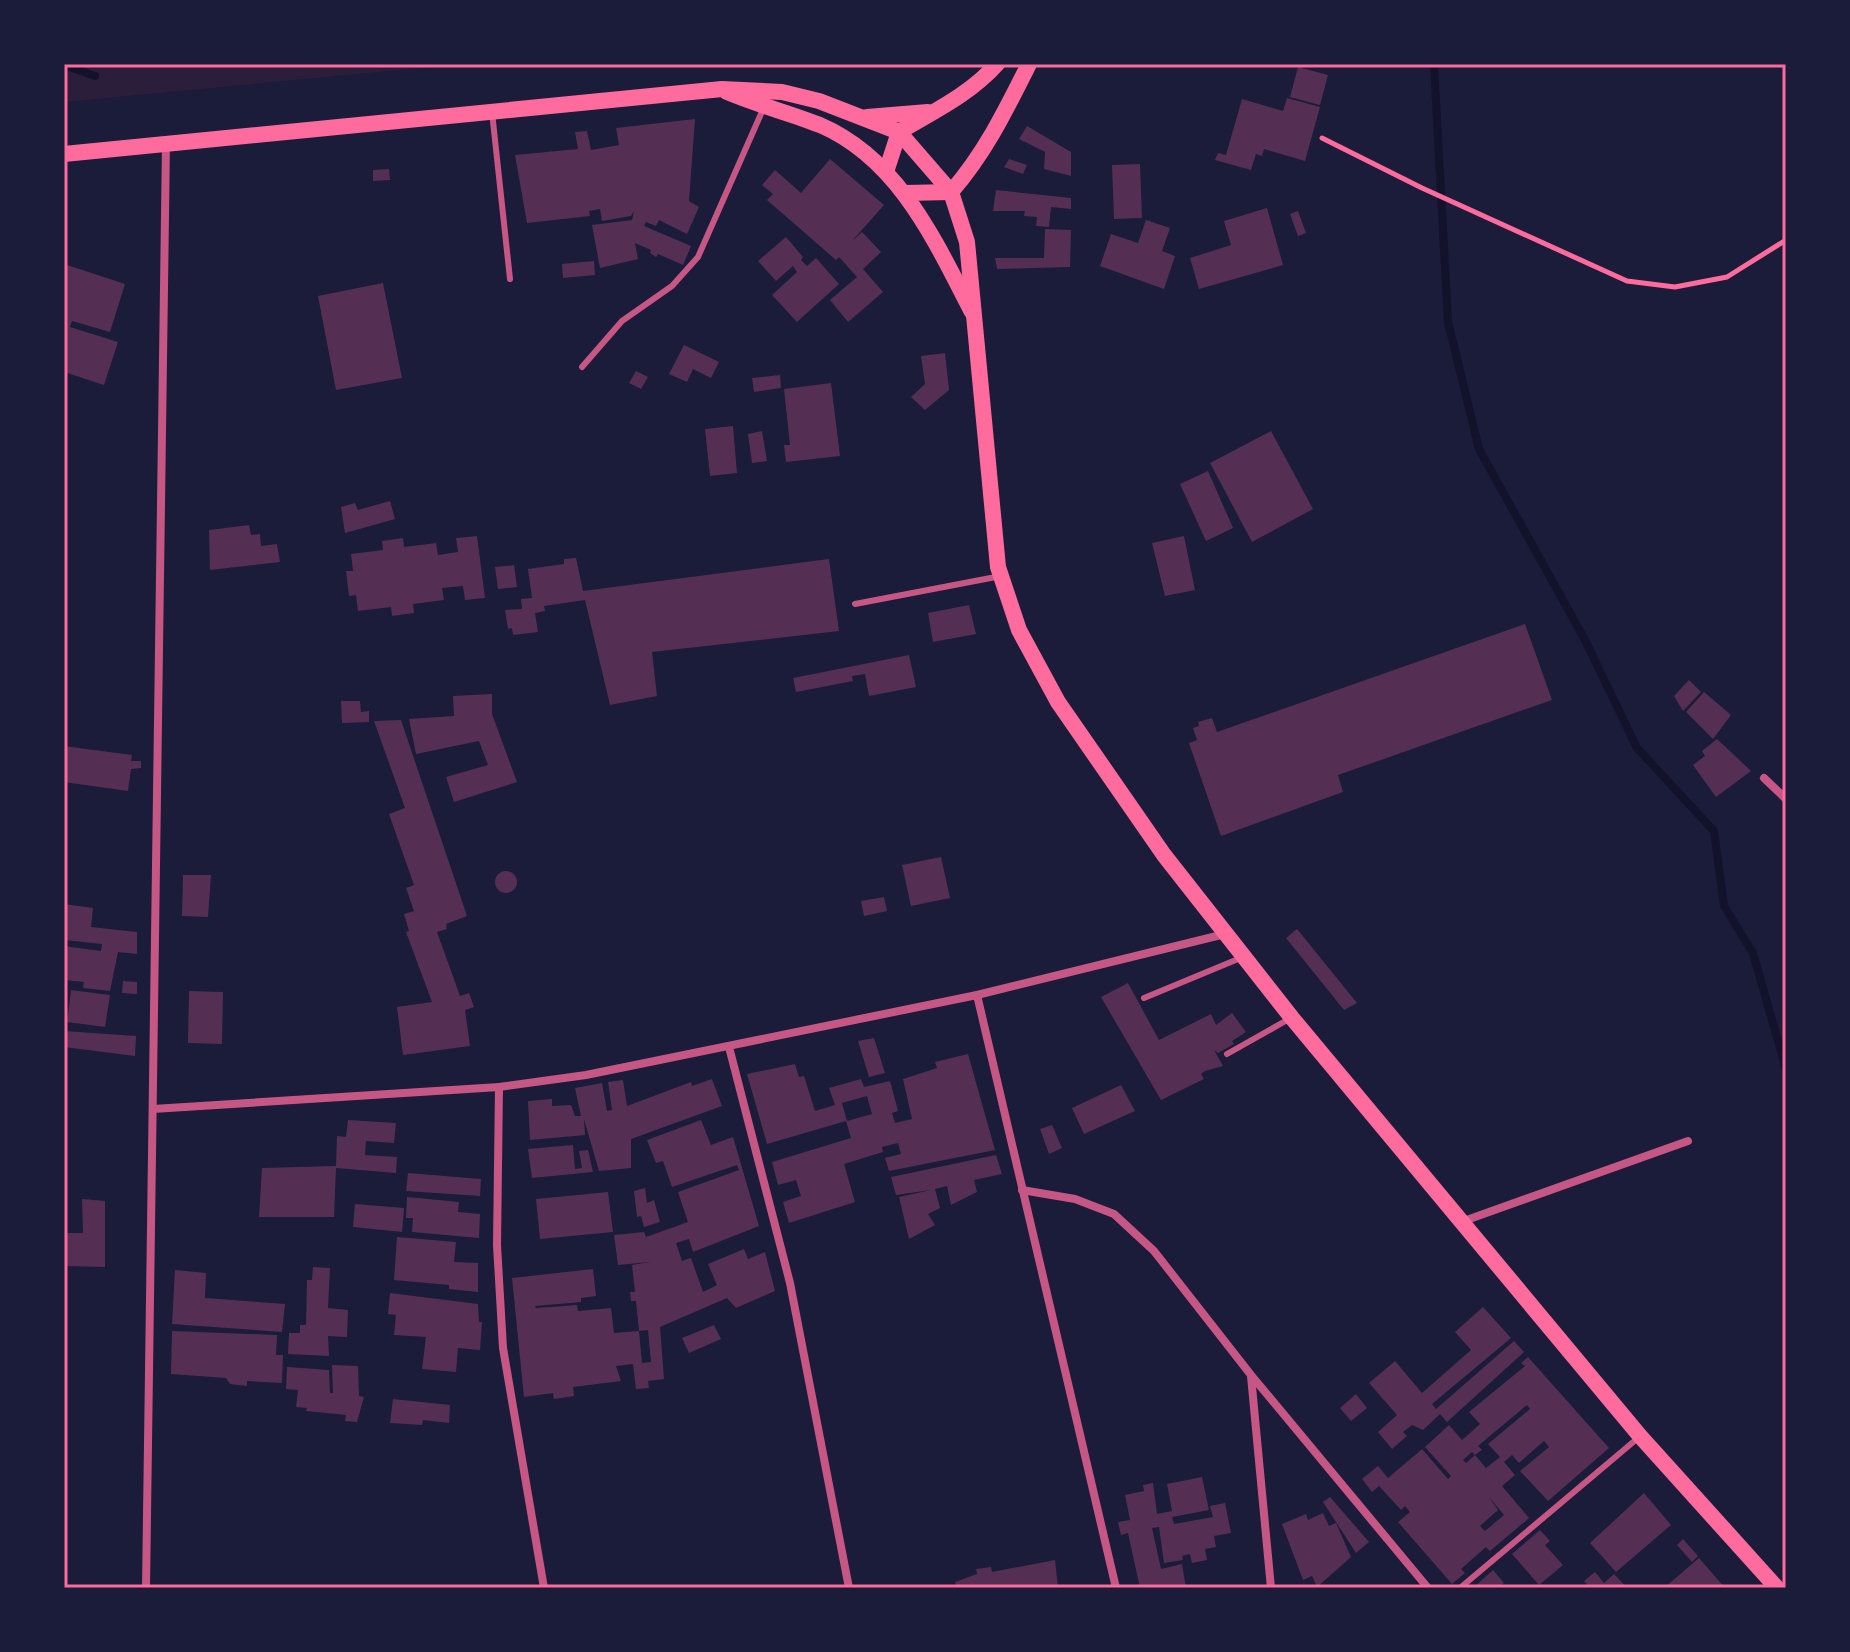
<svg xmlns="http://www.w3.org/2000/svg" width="1850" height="1652" font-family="Lora,serif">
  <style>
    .green { fill: #2a1e3b }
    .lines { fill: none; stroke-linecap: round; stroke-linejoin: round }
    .stream { stroke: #12122b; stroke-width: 8 }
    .building { fill: #542f53; fill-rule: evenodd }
    .path { stroke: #ff6b9d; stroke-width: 5 }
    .service { stroke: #c65784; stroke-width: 6 }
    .minor { stroke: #c65784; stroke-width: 8 }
    .secondary { stroke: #ff6b9d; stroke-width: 16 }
    .neatline { fill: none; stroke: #ff6b9d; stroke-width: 3 }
  </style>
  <rect width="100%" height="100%" fill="#1b1b3a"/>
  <path class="green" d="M64,64H462L64,102Z"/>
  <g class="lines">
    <g class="stream">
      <path d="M1434,64L1448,322L1479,449L1585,640L1637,748L1714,831L1724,906L1753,953L1786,1069"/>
      <path d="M64,65L95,76"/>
    </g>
  </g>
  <g class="building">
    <path d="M1298,67L1328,75L1320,105L1290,97Z"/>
    <path d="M1287,98L1320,107L1305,161L1264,149L1262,156L1256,154L1251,170L1215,160L1218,153L1226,155L1242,99L1283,111Z"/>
    <path d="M695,119L689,201L699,207L687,234L659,220L656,226L646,222L644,226L691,246L683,265L658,254L656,257L650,253L651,250L635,243L638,259L600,268L592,225L632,220L634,211L631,216L602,221L600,209L589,211L590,216L527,223L515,155L578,149L575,132L587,131L591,150L619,145L616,128Z"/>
    <path d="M1027,126L1071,152V176L1044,169L1045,152L1019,139Z"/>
    <path d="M830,159L884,205L852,241L862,232L881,252L863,269L883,292L848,322L830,300L857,277L839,257L836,260L767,200L773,194L762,185L775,170L801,193Z"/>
    <path d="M1009,159L1027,165L1023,174L1004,167Z"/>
    <path d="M1140,164L1142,218L1114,219L1112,165Z"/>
    <path d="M389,169L390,180L373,181V170Z"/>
    <path d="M996,190L1071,198V209L1051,207L1049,227L1036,226L1037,217L1024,216L1025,211H993Z"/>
    <path d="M1267,208L1283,265L1199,289L1190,258L1231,245L1224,221Z"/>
    <path d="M1298,211L1306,233L1298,236L1290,214Z"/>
    <path d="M1146,220L1170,228L1162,251L1175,256L1164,289L1100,266L1111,234L1138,243Z"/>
    <path d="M1045,229L1071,230L1070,267L997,269L995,258H1044Z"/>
    <path d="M786,237L803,257L801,260L807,266L816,258L839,284L797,322L772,295L797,272L793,266L776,281L758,261Z"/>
    <path d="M594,261L595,275L563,278L562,264Z"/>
    <path d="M64,264L125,284L110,332L72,321L70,327L118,342L104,385L64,372Z"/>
    <path d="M383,283L402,378L336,390L318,296Z"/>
    <path d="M684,345L719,362L711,378L693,369L687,382L669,374Z"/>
    <path d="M945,353L949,390L925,410L911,397L925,384L921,356Z"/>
    <path d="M636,371L648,377L641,389L629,383Z"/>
    <path d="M780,375L781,388L754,392L752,378Z"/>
    <path d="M831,383L840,456L786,462L784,445H790L784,389Z"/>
    <path d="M733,426L737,473L710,476L705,429Z"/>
    <path d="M762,431L767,461L752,463L748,434Z"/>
    <path d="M1271,431L1313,509L1252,542L1210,463Z"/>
    <path d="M1208,471L1233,528L1206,541L1180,484Z"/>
    <path d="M390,501L395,519L345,533L341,507L355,503L358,510Z"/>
    <path d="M249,525L251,535L260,534L261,546L277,544L280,562L210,570L209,530Z"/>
    <path d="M477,536L485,598L465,600L463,586L442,588L444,600L413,604L414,613L392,616L391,607L358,611L356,595L349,596L346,571H353L351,554L383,550L382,541L403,538L404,547L436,543L438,555L458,552L456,538Z"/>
    <path d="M1184,536L1195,590L1165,596L1152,543Z"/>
    <path d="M576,558L583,591L829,559L839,631L652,652L657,696L610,705L585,600L544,606L545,611L535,613L538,632L513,635L512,628L508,629L505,610L522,609L521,599L532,598L528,569L564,564V559Z"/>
    <path d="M514,565L517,587L498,589L495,567Z"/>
    <path d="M969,605L976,634L933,642L928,613Z"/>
    <path d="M1525,624L1552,700L1338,775L1343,792L1221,836L1189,743L1197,740L1193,728L1199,726L1198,722L1212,718L1217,732Z"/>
    <path d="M909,655L916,687L869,696L865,674L852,676L853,681L796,692L793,678Z"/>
    <path d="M1689,680L1701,692L1683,711L1674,696Z"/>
    <path d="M1704,692L1731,715L1713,739L1686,712Z"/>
    <path d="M492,694V714L517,782L454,802L446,777L488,765L479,741L416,754L409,719L454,716L453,696Z"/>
    <path d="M341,701H360L361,712L369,711V722L342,723Z"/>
    <path d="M401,720L467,916L446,924L447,929L437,932L460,996L469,993L474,1007L465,1010L470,1046L403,1055L397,1007L432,1002L406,932L409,931L404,914L414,911L406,888L414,885L389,814L405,808L374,721Z"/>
    <path d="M1717,739L1751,771L1716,797L1693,765L1705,756L1702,751Z"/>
    <path d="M64,746L132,755L131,761H141V768L131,769L128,791L64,782Z"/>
    <path d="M941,857L950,898L911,906L902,865Z"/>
    <circle cx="506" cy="882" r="11"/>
    <path d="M183,875H211L208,917L182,916Z"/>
    <path d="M884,897L887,911L864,916L861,901Z"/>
    <path d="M64,904L93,908L91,927L137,932V954L118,952L110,991L83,988L84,982L64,980V946L101,951L102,944L64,940Z"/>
    <path d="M1297,929L1357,1003L1344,1010L1286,938Z"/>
    <path d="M123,981L137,982V994L122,993Z"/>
    <path d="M1128,983L1159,1040L1211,1014L1216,1025L1232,1013L1246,1032L1232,1041L1234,1044L1218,1053L1214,1050L1223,1066L1205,1071L1201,1074L1204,1079L1161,1100L1101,997Z"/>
    <path d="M71,990L110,995L105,1027L67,1022Z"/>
    <path d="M189,991L223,992L222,1044L188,1043Z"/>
    <path d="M64,1031L136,1036L135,1056L64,1047Z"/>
    <path d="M874,1038L885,1073L869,1077L858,1041Z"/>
    <path d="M968,1054L995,1150L889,1171L885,1158L901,1154L898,1143L882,1147L883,1152L844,1164L855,1202L789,1223L783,1202L801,1196L796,1180L778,1185L772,1162L851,1138L846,1121L767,1144L747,1074L795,1064L799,1077L804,1076L815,1111L835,1105L829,1088L861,1079L864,1087L890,1081L898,1111L892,1113L895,1123L912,1119L903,1079L937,1068L935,1062ZM867,1096L872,1114L847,1121L842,1103Z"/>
    <path d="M712,1079L722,1106L631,1139V1168L599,1171L584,1119L585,1135L530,1140L528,1101L552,1099V1106L571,1105L575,1116H581L575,1088L602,1083L607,1111L612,1110L608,1082L623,1080L627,1106L691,1082L692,1086Z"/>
    <path d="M1121,1085L1135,1111L1084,1134L1072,1108Z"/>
    <path d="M348,1120L396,1123L394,1143L366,1141L365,1155L397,1157L396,1173L336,1168L334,1217H259L262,1168L336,1166L337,1136L346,1137Z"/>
    <path d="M701,1120L711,1145L733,1137L759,1226L693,1252L689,1239L676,1243L682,1261L691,1258L703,1292L717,1285L708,1264L744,1249L748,1259L765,1252L775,1291L736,1308L727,1298L660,1327L664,1379L648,1381L649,1388L636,1389L633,1364L616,1366L621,1381L573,1387L574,1396L554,1399L553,1393L524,1397L512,1278L593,1269L596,1296L581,1298V1302L535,1306L536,1308L577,1305L578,1311L611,1308L614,1333L639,1331L636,1301H631L630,1292H635L632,1265L650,1262L618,1265L614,1235L644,1232L646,1237L688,1222L678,1192L739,1170L737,1165L672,1187L663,1161L656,1163L647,1140ZM648,1330L651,1362L642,1363L639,1331Z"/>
    <path d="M1052,1125L1062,1148L1049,1154L1040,1129Z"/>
    <path d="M573,1145L575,1169L582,1168L579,1151L588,1150L593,1172L532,1178L528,1149Z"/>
    <path d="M996,1155L1002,1174L974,1180L977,1192L951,1205L947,1186L935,1189L940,1208L928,1214L935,1225L909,1239L899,1197L931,1190L896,1195L891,1177Z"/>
    <path d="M408,1173L481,1179L480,1196L406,1191Z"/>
    <path d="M645,1188L647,1203L654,1200L660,1222L644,1227L641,1216L637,1217L634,1191Z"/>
    <path d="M608,1192L613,1232L540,1239L536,1199Z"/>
    <path d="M407,1197L459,1202L458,1212L480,1214L479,1238L412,1232L413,1218H406Z"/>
    <path d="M82,1199L105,1201V1267L64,1266V1233H83Z"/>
    <path d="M355,1204L404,1208L402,1232L353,1227Z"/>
    <path d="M397,1237L456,1242L454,1262L478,1263V1292L449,1289V1285L394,1280Z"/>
    <path d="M313,1267L330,1268L328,1308L348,1310L347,1337L328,1336L329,1356L288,1354L289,1333H300V1325H306L307,1280H312Z"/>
    <path d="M175,1270L206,1273L205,1298L285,1304L282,1332L172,1324Z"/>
    <path d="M390,1293L478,1304L479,1322H482L480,1350L458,1348L456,1372L422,1369L426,1337L394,1335L396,1315L388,1314Z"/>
    <path d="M1483,1307L1511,1338L1432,1404L1436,1409L1514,1341L1524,1352L1447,1422L1440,1414L1423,1430L1412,1425L1403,1432L1407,1436L1392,1449L1378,1432L1397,1415L1369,1383L1395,1361L1422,1393L1471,1350L1455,1332Z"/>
    <path d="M714,1325L721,1339L689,1353L682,1338Z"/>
    <path d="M172,1331L277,1335L276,1355H283L282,1383L247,1381V1386L230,1384L226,1378L171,1374Z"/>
    <path d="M1528,1357L1609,1448L1548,1501L1520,1471L1549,1447L1544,1441L1519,1463L1512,1455L1504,1462L1515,1475L1502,1486L1529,1518L1490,1551L1486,1547L1461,1569L1465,1573L1452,1584L1398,1522L1410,1512L1405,1506L1401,1510L1379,1486L1372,1492L1362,1479L1378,1466L1388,1478L1422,1449L1448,1479L1451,1476L1425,1447L1449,1425L1462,1440L1480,1424L1469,1412L1525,1366L1521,1363ZM1527,1405L1530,1409L1488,1444L1500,1457L1486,1468L1475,1455L1466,1463L1463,1460L1472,1452L1475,1455L1482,1450L1478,1446ZM1489,1497L1504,1515L1485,1531L1480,1526L1498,1510Z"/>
    <path d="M332,1365L358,1366L359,1396L364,1397L357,1422L345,1421L346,1415L306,1411L307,1408L296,1407L298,1390L286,1389L287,1367L329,1370L330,1393H333Z"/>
    <path d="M1356,1394L1367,1408L1351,1421L1340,1408Z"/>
    <path d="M393,1399L450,1405L449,1423L423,1420L422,1425L390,1423Z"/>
    <path d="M1202,1477L1209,1510L1172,1517L1174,1524L1213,1517L1210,1506L1225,1503L1231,1533L1214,1536L1216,1547L1205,1549L1207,1560L1192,1563L1190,1554L1182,1556L1183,1560L1164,1563L1159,1527L1152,1528L1161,1569L1182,1564L1186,1588H1140L1128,1533L1121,1535L1118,1522L1130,1520L1125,1495L1144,1491L1143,1485L1153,1483L1157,1514L1172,1511L1167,1484Z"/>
    <path d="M1644,1493L1671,1525L1616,1572L1590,1543Z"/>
    <path d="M1330,1497L1369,1542L1356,1553L1323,1502Z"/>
    <path d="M1323,1513L1329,1526L1336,1523L1351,1557L1317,1587L1312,1576L1303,1580L1282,1524L1306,1514L1308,1520Z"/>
    <path d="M1540,1530L1550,1541L1545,1545L1563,1565L1539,1585L1512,1554Z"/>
    <path d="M1683,1539L1698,1556L1692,1562L1677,1545Z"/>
    <path d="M1699,1558L1725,1588H1664Z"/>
    <path d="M1055,1560L1058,1588H957L955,1582L977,1574L976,1569L991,1567L992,1572Z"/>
    <path d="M1493,1570L1504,1583L1498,1588H1473Z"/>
    <path d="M1595,1572L1604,1583L1614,1574L1627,1588H1590L1584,1581Z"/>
  </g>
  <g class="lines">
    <path class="path" d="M1322,138L1422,188L1627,281L1675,287L1727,277L1786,240"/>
    <g class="service">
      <path d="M492,112L510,279"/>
      <path d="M582,367L622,321L672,286L698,257L764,107"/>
      <path d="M855,604L1001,576"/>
      <path d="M1144,998L1243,957"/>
      <path d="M1227,1054L1289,1019"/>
      <path d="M1460,1588L1638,1438"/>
    </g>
    <g class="minor">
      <path d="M1764,778L1786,799"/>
      <path d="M977,995L1116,1588"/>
      <path d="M729,1047L790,1283L849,1588"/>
      <path d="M499,1087L497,1245L503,1348L544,1588"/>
      <path d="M153,1109L499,1087L586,1075L977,995L1225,934"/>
      <path d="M1022,1190L1075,1199L1114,1214L1154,1251L1251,1375L1428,1588"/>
      <path d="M1461,1222L1688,1141"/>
      <path d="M1251,1376L1271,1588"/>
      <path d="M146,1588L166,143"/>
    </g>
    <g class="secondary">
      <path d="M727,92C757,105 790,113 820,125C899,159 935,241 972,312"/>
      <path d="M867,117L928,112"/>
      <path d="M64,154L722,89L782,92L819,101L899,132L951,192L967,242L998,567L1019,630L1058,702L1164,855L1292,1018L1640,1436L1777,1588"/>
      <path d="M886,172L899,132C934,111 969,95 997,64"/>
      <path d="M905,193L951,192C985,153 1006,110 1029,64"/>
    </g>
  </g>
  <rect width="1850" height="1652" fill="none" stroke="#1b1b3a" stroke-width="132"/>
  <rect x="66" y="66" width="1718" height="1520" class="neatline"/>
</svg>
